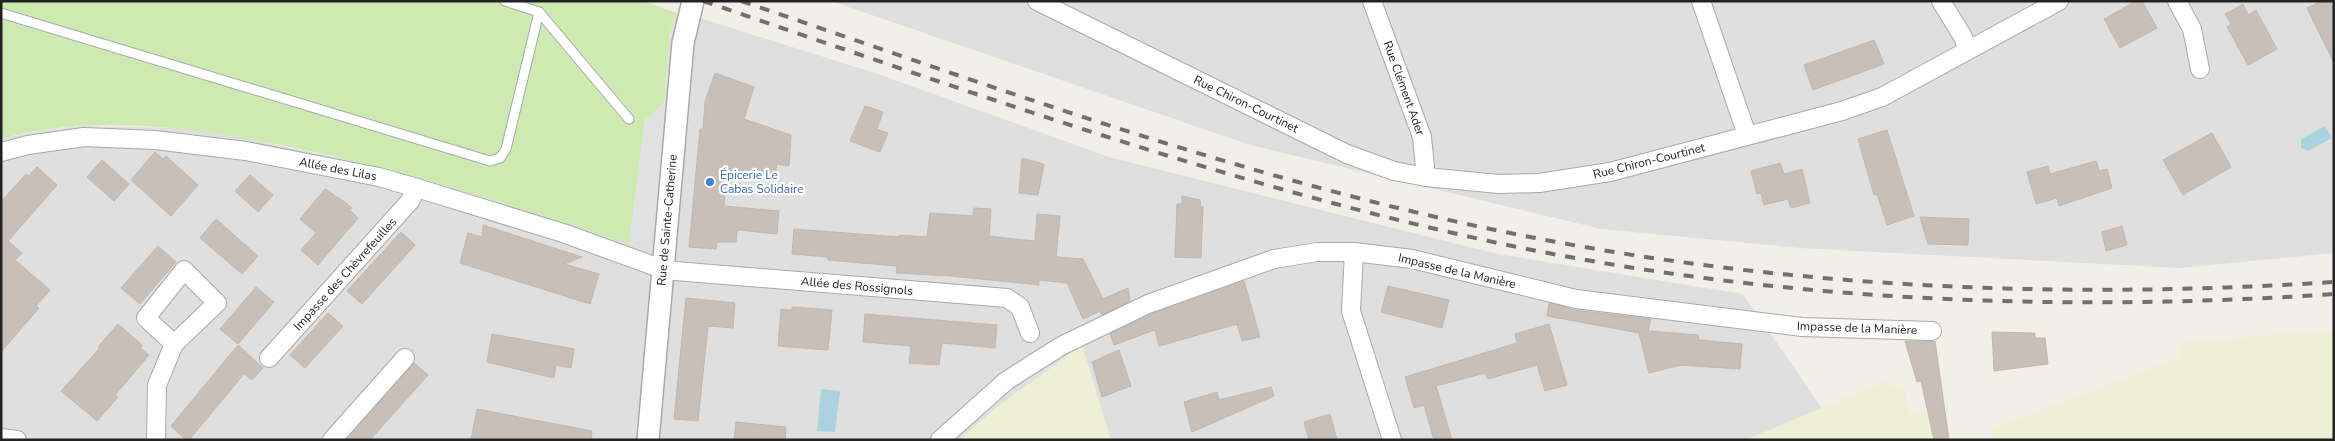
<svg xmlns="http://www.w3.org/2000/svg" width="2335" height="441" font-family="'Nunito Sans',sans-serif">
  <style>
    .residential { fill: #e0dfdf }
    .farmland { fill: #eef0d5 }
    .grass { fill: #cdebb0 }
    .parking { fill: #e2e2e2 }
    .water { fill: #aad3df }
    .building { fill: #c7bfb8; stroke: #c4b6ab }
    .lines { fill: none; stroke-linecap: round; stroke-linejoin: round }
    .service-casing { stroke: #a9a9a9; stroke-width: 11 }
    .minor-casing { stroke: #a9a9a9; stroke-width: 20 }
    .tertiary-casing { stroke: #a9a9a9; stroke-width: 24 }
    .service { stroke: #fff; stroke-width: 9 }
    .minor { stroke: #fff; stroke-width: 18 }
    .tertiary { stroke: #fff; stroke-width: 21 }
    .rail { stroke: #707070; stroke-width: 4; stroke-dasharray: 10 10; stroke-linecap: butt }
    .shop-dot { fill: #3f7fe0; stroke: #fff; stroke-width: 2 }
    .labels { text-anchor: middle; stroke-width: 4.5; stroke-linejoin: round; paint-order: stroke }
    .street-label { font-size: 12px; fill: #222; stroke: #fff }
    .shop-label { font-size: 12px; fill: #366cbe; stroke: #fff; text-anchor: start }
  </style>
  <rect width="100%" height="100%" fill="#f2efe9"/>
  <g class="residential">
    <path d="M831,1H2334V253L2179,268L1800,248L1601,229L1250,145Z"/>
    <path d="M677,13L700,18L878,74L1109,157L1498,254L1743,294L1844,440H1V139L44,130L81,126L180,128L240,137L382,167L480,195L629,243L645,120L664,103L670,31Z"/>
  </g>
  <g class="farmland">
    <path d="M2334,330V440H1993L1990,429L2179,358V343Z"/>
    <path d="M1082,345L1111,440H959L998,406Z"/>
    <path d="M1889,380L1891,386H1903L1910,412L1925,409L1933,440H1745Z"/>
  </g>
  <path class="grass" d="M1,1H643L677,13L670,31L664,103L645,120L629,244C507,204 390,165 264,142C179,126 86,115 1,139Z"/>
  <path class="parking" d="M664,103L667,105L656,232L646,240L629,244L645,120Z"/>
  <g class="water">
    <path d="M2325,126L2332,138L2308,151L2301,148V139Z"/>
    <path d="M821,389L840,391L835,432L817,431Z"/>
  </g>
  <g class="building">
    <path d="M2136,1H2142L2157,28L2120,48L2104,19Z"/>
    <path d="M2322,1H2330L2334,9V63L2307,8Z"/>
    <path d="M2243,4L2248,15L2256,10L2277,49L2248,65L2227,27L2231,24L2225,14Z"/>
    <path d="M1874,40L1884,64L1813,90L1804,65Z"/>
    <path d="M715,73L754,87L744,119L791,135L789,166L777,164L775,174L727,170L724,206L779,211L777,234L737,230L736,242H717L716,249L689,247L700,129H703L705,102Z"/>
    <path d="M865,106L883,112L877,129L888,133L880,152L850,141Z"/>
    <path d="M1887,130L1914,216L1887,225L1877,194L1874,195L1858,139Z"/>
    <path d="M2212,133L2231,167L2183,195L2163,160Z"/>
    <path d="M155,152L163,159L166,156L198,185L171,216L131,180Z"/>
    <path d="M1022,158L1044,164L1038,195L1019,193Z"/>
    <path d="M102,160L129,184L114,201L87,177Z"/>
    <path d="M2096,161L2099,171L2107,169L2112,188L2059,206L2057,198L2036,204L2027,172L2048,166L2050,174Z"/>
    <path d="M1780,163L1784,174L1802,169L1810,203L1791,208L1788,199L1764,205L1761,193L1757,194L1751,171Z"/>
    <path d="M37,167L57,185L8,241L22,253L15,260L50,290L36,306L39,308L1,352V202L26,174L29,176Z"/>
    <path d="M250,175L273,195L258,212L235,191Z"/>
    <path d="M325,189L346,203L352,208L350,210L358,218L318,265L301,250L316,233L300,219Z"/>
    <path d="M1182,196L1200,200L1201,207H1203L1201,258L1175,257L1177,204H1182Z"/>
    <path d="M974,208L991,209L989,236L1014,239L1035,241L1037,214L1060,216L1056,257L1083,259L1103,299L1128,288L1130,301L1102,315L1100,311L1083,319L1067,283L1039,280V285L950,276L896,273L897,266L828,260V257L792,254L794,229L899,237L900,235L927,237L930,213L973,216Z"/>
    <path d="M1920,217L1969,219L1968,245L1928,244Z"/>
    <path d="M216,219L258,256L242,274L200,238Z"/>
    <path d="M483,225L582,257L564,264L599,274L590,304L460,263L468,233L482,237Z"/>
    <path d="M2122,226L2127,245L2106,251L2102,232Z"/>
    <path d="M401,232L415,245L362,304L347,291Z"/>
    <path d="M158,246L176,262L140,304L121,288Z"/>
    <path d="M1244,281L1260,337L1242,341L1237,324L1159,346L1155,330L1114,345L1110,334L1152,314Z"/>
    <path d="M1388,286L1449,300L1442,328L1381,312Z"/>
    <path d="M256,287L274,302L238,344L220,329Z"/>
    <path d="M686,298L735,303L733,328L708,326L698,421L674,419Z"/>
    <path d="M1549,303L1575,310L1651,319L1648,331L1698,335L1699,340L1742,344L1740,369L1681,365L1649,373L1639,333L1547,316Z"/>
    <path d="M792,307L832,310L828,350L778,346L781,309L792,310Z"/>
    <path d="M328,313L343,326L305,368L290,355Z"/>
    <path d="M865,314L997,325L995,348L942,343L939,365L909,363L911,346L863,342Z"/>
    <path d="M118,324L142,345L140,348L149,355L122,387L115,395L118,397L97,421L61,391L100,348L98,347Z"/>
    <path d="M1549,324L1567,385L1545,391L1537,365L1488,379L1485,373L1436,386L1452,440H1434L1424,405L1414,408L1405,377L1517,343L1515,334Z"/>
    <path d="M1992,332L2035,333V338H2045L2048,364L1994,371Z"/>
    <path d="M492,334L574,349L571,368L556,365L554,378L487,362Z"/>
    <path d="M1905,341H1935L1949,440H1934L1921,381L1917,382Z"/>
    <path d="M238,345L263,368L252,380L244,374L189,440H186L171,426Z"/>
    <path d="M1119,350L1131,386L1102,397L1092,362Z"/>
    <path d="M414,363L428,375L370,440H346Z"/>
    <path d="M1271,387L1274,396L1192,432L1184,402L1217,392L1219,400Z"/>
    <path d="M477,409L592,431L591,440H471Z"/>
    <path d="M1330,414L1337,440H1309L1304,422Z"/>
    <path d="M736,422L786,427L785,440H734Z"/>
  </g>
  <g class="lines">
    <g class="service-casing">
      <g id="service">
        <path d="M539,12L629,119"/>
        <path d="M1,13L490,161L500,158L506,149L539,12L505,1"/>
      </g>
    </g>
    <g class="minor-casing">
      <g id="minor">
        <path d="M1037,1L1347,154L1394,171L1426,177L1499,184L1539,183L1610,172L1842,111L1882,97L2059,1"/>
        <path d="M1372,1L1422,137L1426,177"/>
        <path d="M1701,1L1747,135"/>
        <path d="M1941,1L1963,37L1968,50"/>
        <path d="M2177,1L2192,29L2200,69"/>
        <path d="M1,152L28,145L84,137L155,140L246,151L379,177L417,188L563,233L654,266L675,271L1007,298L1020,307L1030,333"/>
        <path d="M1354,252L1351,311L1392,440"/>
        <path d="M269,358L410,201L417,188"/>
        <path d="M1,438L17,440"/>
        <path d="M156,440L157,385L174,344L217,303L184,270L146,318L174,344"/>
        <path d="M332,440L405,358"/>
        <path d="M940,440L1006,381L1061,346L1148,304L1274,259L1317,252H1354L1412,259L1576,299L1802,327L1932,331"/>
      </g>
    </g>
    <g class="tertiary-casing">
      <path id="tertiary" d="M648,440L683,43L693,1"/>
    </g>
    <use href="#service" class="service"/>
    <use href="#minor" class="minor"/>
    <use href="#tertiary" class="tertiary"/>
    <g class="rail">
      <path d="M703,1C965,90 1227,185 1498,243C1772,301 2055,313 2334,294"/>
      <path d="M741,1C994,87 1247,180 1510,233C1781,288 2058,300 2334,282"/>
    </g>
  </g>
  <circle class="shop-dot" cx="710" cy="182" r="5"/>
  <g class="labels">
    <g class="street-label">
      <text transform="translate(1404 88) rotate(70)" y="4">Rue Clément Ader</text>
      <text transform="translate(1246 104) rotate(26)" y="4">Rue Chiron-Courtinet</text>
      <text transform="translate(1649 161) rotate(-14)" y="4">Rue Chiron-Courtinet</text>
      <text transform="translate(338 169) rotate(11)" y="4">Allée des Lilas</text>
      <text transform="translate(667 220) rotate(-85)" y="4">Rue de Sainte-Catherine</text>
      <text transform="translate(1457 271) rotate(13)" y="4">Impasse de la Manière</text>
      <text transform="translate(345 274) rotate(-48)" y="4">Impasse des Chèvrefeuilles</text>
      <text transform="translate(857 286) rotate(5)" y="4">Allée des Rossignols</text>
      <text transform="translate(1857 328) rotate(2)" y="4">Impasse de la Manière</text>
    </g>
    <g class="shop-label">
      <text x="720" y="179">Épicerie Le<tspan x="720" dy="14">Cabas Solidaire</tspan></text>
    </g>
  </g>
  <rect width="2335" height="441" fill="none" stroke="#222222" stroke-width="5"/>
</svg>
